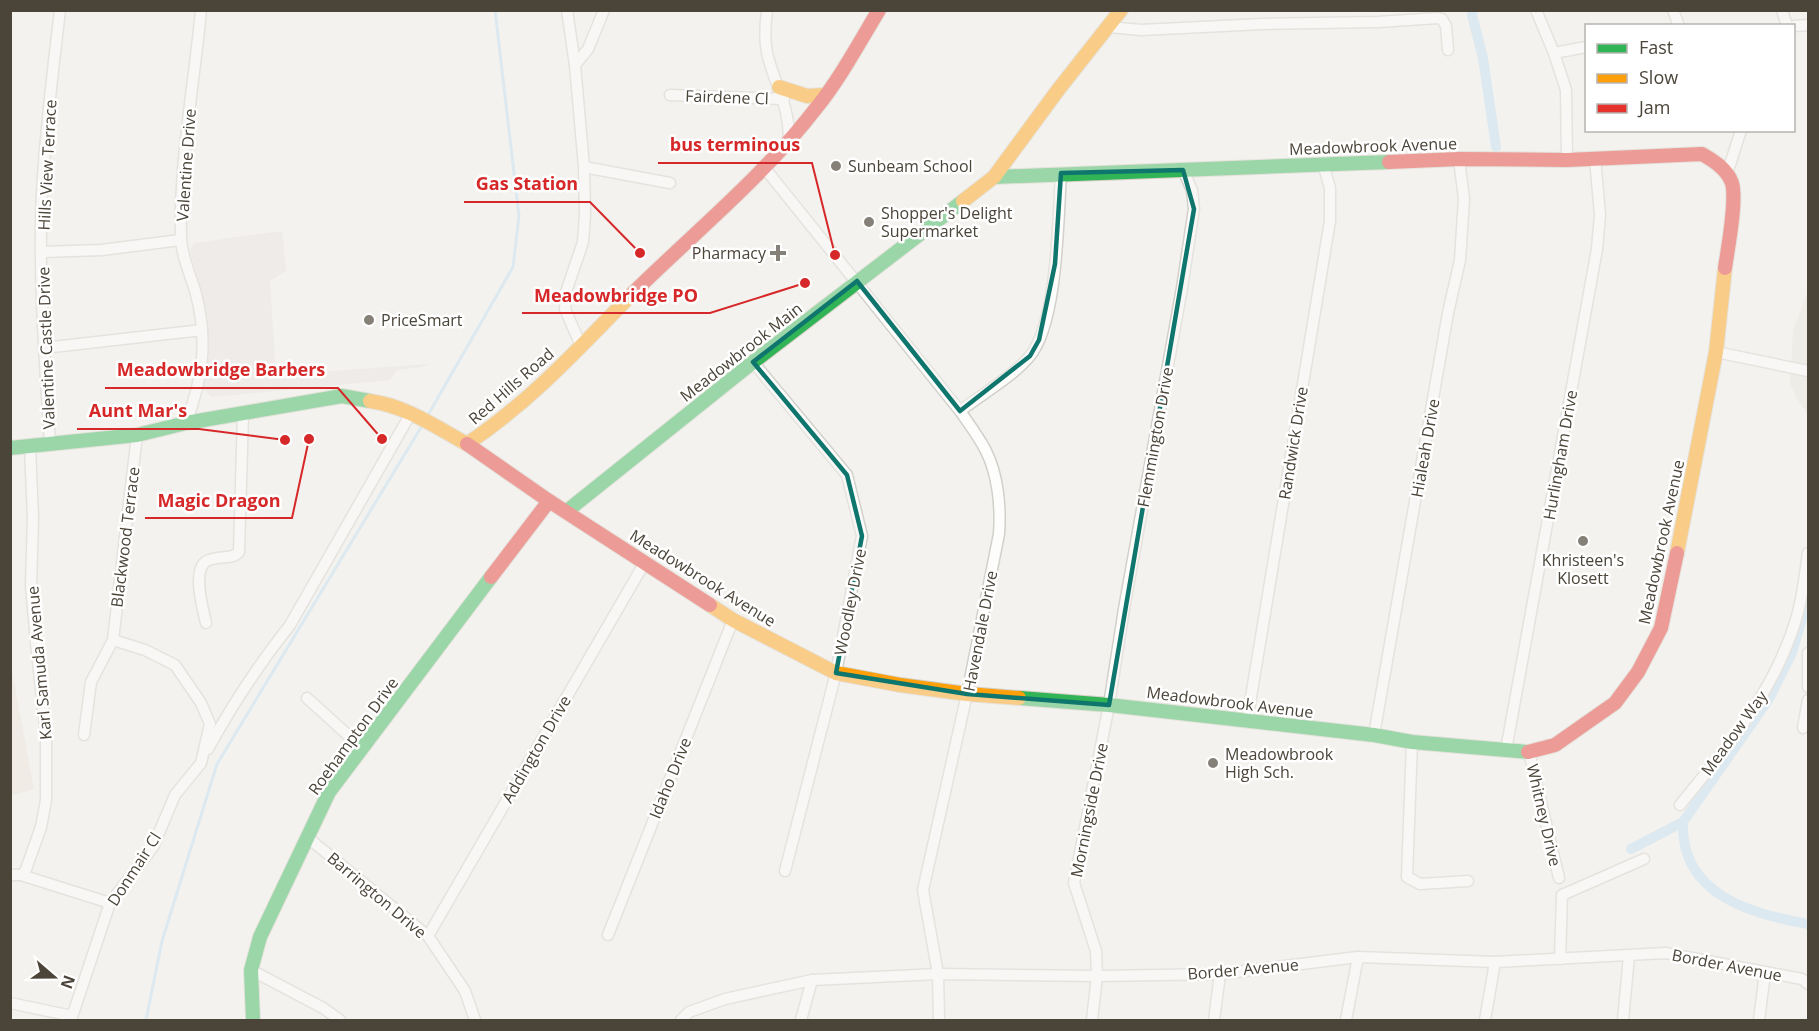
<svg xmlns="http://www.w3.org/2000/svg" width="1819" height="1031" font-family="'Open Sans',sans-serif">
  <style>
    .residential { fill: #e7e4dc }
    .education { fill: #eae5da }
    .parking { fill: #e6e3df }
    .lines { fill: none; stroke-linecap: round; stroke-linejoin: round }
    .stream { stroke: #c0ddf1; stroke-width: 3 }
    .canal { stroke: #c0ddf1; stroke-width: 10 }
    .street-casing { stroke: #d2d0cb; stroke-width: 13 }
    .fast-casing { stroke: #d3cfc5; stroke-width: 16 }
    .slow-casing { stroke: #d3cfc5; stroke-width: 16 }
    .jam-casing { stroke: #d3cfc5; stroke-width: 16 }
    .street { stroke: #fdfdfc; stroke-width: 10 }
    .fast { stroke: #30b455; stroke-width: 14 }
    .slow { stroke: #ff9f0a; stroke-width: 14 }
    .jam { stroke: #e5322d; stroke-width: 14 }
    .marked { fill: none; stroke: #0f766e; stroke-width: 4.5; stroke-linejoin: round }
    .poi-dot { fill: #868178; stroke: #fff; stroke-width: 2 }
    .labels { text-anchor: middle; stroke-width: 5; stroke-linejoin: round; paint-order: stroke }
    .street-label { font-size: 16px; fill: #4b4439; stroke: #fff }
    .poi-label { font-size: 16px; fill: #4b4439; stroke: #fff; text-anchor: start }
    .leader { fill: none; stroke: #d62828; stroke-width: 2 }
    .callout-dot { fill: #d62828; stroke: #fff; stroke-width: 2 }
    .callout-label { font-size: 18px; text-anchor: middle; font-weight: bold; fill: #d62828; stroke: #fff; stroke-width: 5; stroke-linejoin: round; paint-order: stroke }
  </style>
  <rect width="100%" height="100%" fill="#f4f2ee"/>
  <path class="residential" d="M1808,291V414L1797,399L1790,384L1793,330Z"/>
  <path class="education" d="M10,659L34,789L11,796H10Z"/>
  <path class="parking" d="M282,231L286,271L270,281L276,375L431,364L421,367L397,370L390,380L212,397L202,389L208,318L190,250L194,243Z"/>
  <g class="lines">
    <g class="stream">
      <path d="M428,415L513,267L519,216L495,10"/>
      <path d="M146,1020L162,941L217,764L423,424"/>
    </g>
    <g class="canal">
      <path d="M1473,10L1472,15L1483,58L1496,147"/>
      <path d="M1683,822C1680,894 1750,914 1808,924"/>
      <path d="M1631,849L1683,822L1769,699L1792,653L1805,608L1808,589"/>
    </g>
    <g class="street-casing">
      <g id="street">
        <path d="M567,10L575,65L584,167L585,215L583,242L566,292L565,309L581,346"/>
        <path d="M767,10C765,26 764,42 768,57C776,87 789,106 789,138"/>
        <path d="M1536,10L1554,53L1566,90L1567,160"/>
        <path d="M1673,10L1679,26"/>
        <path d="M1782,10L1787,26"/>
        <path d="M1794,26L1808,25"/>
        <path d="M1109,27L1141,30L1262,24L1378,22L1438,18L1442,19L1446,26L1448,50"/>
        <path d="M1554,53L1586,47"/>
        <path d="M575,65L588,49L604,10"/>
        <path d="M670,95L784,99"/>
        <path d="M763,166L960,411C969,424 979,437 986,451C998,475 1001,507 999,534L967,694L923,890L938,974L939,1020"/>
        <path d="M584,167L670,183"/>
        <path d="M1727,174L1741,130"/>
        <path d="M42,252L102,250L180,240"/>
        <path d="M44,348L202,330"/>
        <path d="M1716,352L1808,371"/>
        <path d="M753,362L847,475L862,536L836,673L785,871"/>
        <path d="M960,411C982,394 1012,377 1029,357C1058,324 1058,218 1061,173"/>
        <path d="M186,423C203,378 208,341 196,294C191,276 181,255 181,237C179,161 194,86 201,10"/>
        <path d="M50,444C45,361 38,276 42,193C45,132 53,71 60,10"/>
        <path d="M206,623C203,609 193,575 204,563C208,559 213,559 217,558C226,557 234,558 239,552L243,414"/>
        <path d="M1808,653V687"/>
        <path d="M307,698L361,747"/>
        <path d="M1247,721L1330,221V188L1323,164"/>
        <path d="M1803,728L1808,700"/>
        <path d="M84,735L91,682L113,640L137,435"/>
        <path d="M1374,735L1448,313L1460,260L1464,199L1459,159"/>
        <path d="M1412,742L1407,877L1420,884L1468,881"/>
        <path d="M208,749C232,705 259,664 290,625L411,413"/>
        <path d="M1506,750L1597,249L1600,215L1595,158"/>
        <path d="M1529,752L1559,878"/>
        <path d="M1680,805C1728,746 1776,690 1797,616C1803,595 1805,573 1808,553"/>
        <path d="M307,837L428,936L465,991L475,1020"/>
        <path d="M10,875H21L110,903"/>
        <path d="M21,875L25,872L41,827L46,800V733L37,654L31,586L33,517L30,447"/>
        <path d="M608,935L733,620"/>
        <path d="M428,936L645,562"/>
        <path d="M1560,959L1562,895L1644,859"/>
        <path d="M251,970L323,1008L340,1020"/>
        <path d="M10,1003L72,1016"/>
        <path d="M71,1020L110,903L153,847L175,795L201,763L210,724L201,703L175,665L145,650L113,640"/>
        <path d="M681,1020L689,1012L725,999L812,980L938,974L1097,976L1220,974L1358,957L1495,962L1666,953L1802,979L1808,984"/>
        <path d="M801,1020L812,980"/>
        <path d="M1092,1020L1097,976L1096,951L1074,883L1109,705L1124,609L1182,288L1194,209L1192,190L1183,170"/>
        <path d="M1214,1020L1220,974"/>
        <path d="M1346,1020L1358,957"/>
        <path d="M1485,1020L1495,962"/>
        <path d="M1623,1020L1629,956"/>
        <path d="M1759,1020L1765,973"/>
      </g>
    </g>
    <g class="fast-casing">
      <g id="fast">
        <path d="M994,177L1389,162"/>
        <path d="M10,448L137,435L186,423L342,396L370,401"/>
        <path d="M567,511L753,362L963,201"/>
        <path d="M1019,698L1109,705L1374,735L1412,742L1528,752"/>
        <path d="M253,1020L251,970L260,937L329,792L491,577"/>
      </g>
    </g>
    <g class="slow-casing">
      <g id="slow">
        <path d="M779,87L807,96L825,95"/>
        <path d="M963,201L994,177L1058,90L1121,10"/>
        <path d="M370,401C406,406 436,427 467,444C530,402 580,347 633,293"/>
        <path d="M1677,553L1716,352L1725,268"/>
        <path d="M710,605L733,620L836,673L900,685L967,694L1019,698"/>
      </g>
    </g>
    <g class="jam-casing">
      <g id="jam">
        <path d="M1389,162L1459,159L1567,160L1702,154C1714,161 1727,169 1732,183C1737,201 1728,247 1725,268"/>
        <path d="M633,293C695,232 764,176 817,107C841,77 859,43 879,10"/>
        <path d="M467,444L549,501L710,605"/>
        <path d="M491,577L549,501"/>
        <path d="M1528,752L1555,745L1615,703L1638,672L1661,628L1677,553"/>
      </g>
    </g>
    <use href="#street" class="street"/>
    <use href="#fast" class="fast"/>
    <use href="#slow" class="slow"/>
    <use href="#jam" class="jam"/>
  </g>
  <path d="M0 0H1819V1031H0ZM1183,170L1194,209L1109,705L967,694L836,673L862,536L847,475L753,362L857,281L960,411L1030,356L1039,340L1055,264L1061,173Z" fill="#f4f2ee" fill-opacity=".55" fill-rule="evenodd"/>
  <path class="marked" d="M1183,170L1194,209L1109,705L967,694L836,673L862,536L847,475L753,362L857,281L960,411L1030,356L1039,340L1055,264L1061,173Z"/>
  <g class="poi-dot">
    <circle cx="836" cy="166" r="6"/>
    <circle cx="869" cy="222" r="6"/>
    <path d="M775 244h6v6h6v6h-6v6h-6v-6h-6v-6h6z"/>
    <circle cx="369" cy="320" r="6"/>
    <circle cx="1583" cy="541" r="6"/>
    <circle cx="1213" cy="763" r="6"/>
  </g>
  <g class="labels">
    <g class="street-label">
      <text transform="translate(727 97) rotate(2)" y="6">Fairdene Cl</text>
      <text transform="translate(1373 146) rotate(-2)" y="6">Meadowbrook Avenue</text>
      <text transform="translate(47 165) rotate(-87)" y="6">Hills View Terrace</text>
      <text transform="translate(186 165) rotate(-86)" y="6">Valentine Drive</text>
      <text transform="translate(46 348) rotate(-92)" y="6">Valentine Castle Drive</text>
      <text transform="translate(741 352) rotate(-38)" y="6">Meadowbrook Main</text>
      <text transform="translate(511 386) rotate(-41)" y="6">Red Hills Road</text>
      <text transform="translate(1155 437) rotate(-80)" y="6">Flemmington Drive</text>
      <text transform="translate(1293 443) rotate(-81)" y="6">Randwick Drive</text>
      <text transform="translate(1425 448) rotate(-80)" y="6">Hialeah Drive</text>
      <text transform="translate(1560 455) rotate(-80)" y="6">Hurlingham Drive</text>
      <text transform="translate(125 537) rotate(-83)" y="6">Blackwood Terrace</text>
      <text transform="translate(1661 542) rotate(-78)" y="6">Meadowbrook Avenue</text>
      <text transform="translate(703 578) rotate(32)" y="6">Meadowbrook Avenue</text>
      <text transform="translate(850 602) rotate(-79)" y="6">Woodley Drive</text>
      <text transform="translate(980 631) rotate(-79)" y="6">Havendale Drive</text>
      <text transform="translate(39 663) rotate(-95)" y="6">Karl Samuda Avenue</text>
      <text transform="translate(1230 702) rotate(7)" y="6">Meadowbrook Avenue</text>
      <text transform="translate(1734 733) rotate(-54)" y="6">Meadow Way</text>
      <text transform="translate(353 736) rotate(-54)" y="6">Roehampton Drive</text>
      <text transform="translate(536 749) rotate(-60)" y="6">Addington Drive</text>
      <text transform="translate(670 778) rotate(-68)" y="6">Idaho Drive</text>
      <text transform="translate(1089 810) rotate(-79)" y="6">Morningside Drive</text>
      <text transform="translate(1544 815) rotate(77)" y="6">Whitney Drive</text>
      <text transform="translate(134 869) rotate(-57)" y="6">Donmair Cl</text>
      <text transform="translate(377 895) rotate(40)" y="6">Barrington Drive</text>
      <text transform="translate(1727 965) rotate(11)" y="6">Border Avenue</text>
      <text transform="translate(1243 969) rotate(-5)" y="6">Border Avenue</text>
    </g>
    <g class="poi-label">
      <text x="848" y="172">Sunbeam School</text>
      <text x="881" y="219">Shopper's Delight<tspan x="881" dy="18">Supermarket</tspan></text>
      <text x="766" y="259" text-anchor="end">Pharmacy</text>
      <text x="381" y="326">PriceSmart</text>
      <text x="1583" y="566" text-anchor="middle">Khristeen's<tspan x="1583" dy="18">Klosett</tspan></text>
      <text x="1225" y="760">Meadowbrook<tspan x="1225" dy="18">High Sch.</tspan></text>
    </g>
  </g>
  <path class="leader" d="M835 255L812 163H658M640 253L590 202H464M805 283L710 313H522M382 439L338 388H105M285 440L199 429H77M309 439L292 518H145"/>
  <g class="callout-dot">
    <circle cx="835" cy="255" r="6"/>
    <circle cx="640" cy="253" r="6"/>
    <circle cx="805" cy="283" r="6"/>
    <circle cx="382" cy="439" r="6"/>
    <circle cx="285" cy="440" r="6"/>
    <circle cx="309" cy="439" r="6"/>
  </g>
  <g class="callout-label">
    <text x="735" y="151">bus terminous</text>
    <text x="527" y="190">Gas Station</text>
    <text x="616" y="302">Meadowbridge PO</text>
    <text x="221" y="376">Meadowbridge Barbers</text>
    <text x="138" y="417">Aunt Mar's</text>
    <text x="219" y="507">Magic Dragon</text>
  </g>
  <rect width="1819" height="1031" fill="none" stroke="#4b4439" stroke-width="24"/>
  <rect x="1585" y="24" width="210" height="108" fill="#ffffff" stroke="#b7b4b0" stroke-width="1.5"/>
  <rect x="1597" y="44" width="30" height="9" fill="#30b455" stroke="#b7b4b0" stroke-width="1.5"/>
  <text x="1639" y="54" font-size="18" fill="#4b4439">Fast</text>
  <rect x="1597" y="74" width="30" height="9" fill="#ff9f0a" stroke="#b7b4b0" stroke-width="1.5"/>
  <text x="1639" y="84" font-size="18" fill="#4b4439">Slow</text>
  <rect x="1597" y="104" width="30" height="9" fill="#e5322d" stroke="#b7b4b0" stroke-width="1.5"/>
  <text x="1639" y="114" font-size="18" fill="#4b4439">Jam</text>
  <g transform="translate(54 977) rotate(110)" stroke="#ffffff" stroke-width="4.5" paint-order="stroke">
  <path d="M0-4.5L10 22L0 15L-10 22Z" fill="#4b4439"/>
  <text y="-9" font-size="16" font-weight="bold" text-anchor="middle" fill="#4b4439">N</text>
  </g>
</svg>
